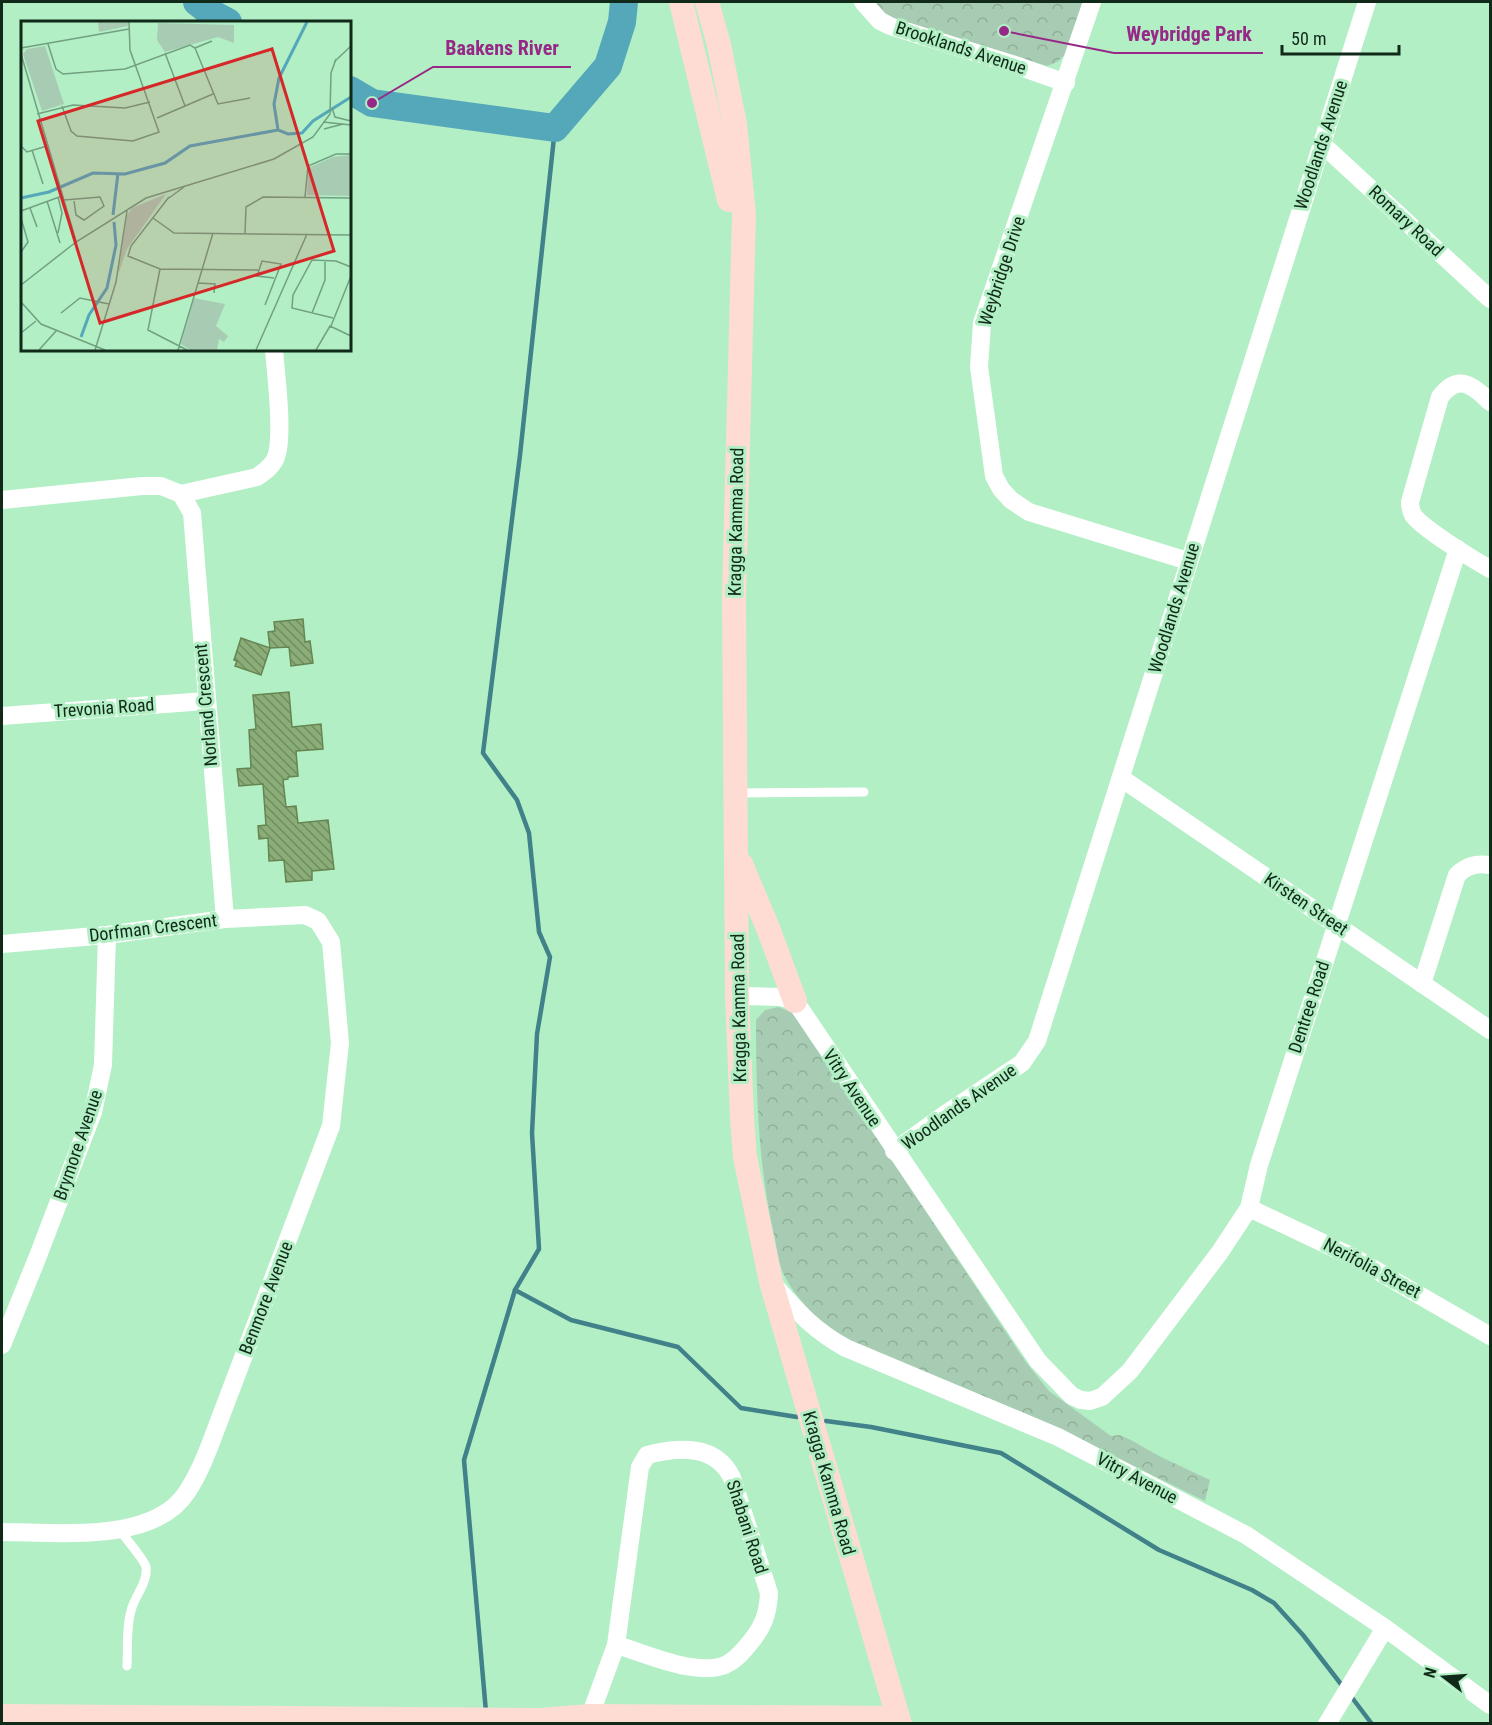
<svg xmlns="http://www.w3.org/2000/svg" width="1492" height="1725" font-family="'Roboto Condensed',sans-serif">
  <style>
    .forest { fill: url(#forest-crowns) }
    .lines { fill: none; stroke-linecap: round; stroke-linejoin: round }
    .stream { stroke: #41818a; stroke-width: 4.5 }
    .river { stroke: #55a7ba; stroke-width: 28 }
    .building { fill: url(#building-back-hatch); stroke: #658551; stroke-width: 1.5 }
    .lane { stroke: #fff; stroke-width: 9 }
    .street { stroke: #fff; stroke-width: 18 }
    .secondary { stroke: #fedcd4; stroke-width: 24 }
    .labels { text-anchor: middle; stroke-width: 6; stroke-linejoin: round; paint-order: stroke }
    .street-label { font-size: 18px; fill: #112919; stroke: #b2efc5 }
    .inset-river { fill: none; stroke: #55a7ba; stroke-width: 3 }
    .inset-road { fill: none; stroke: #72a080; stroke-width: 1.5 }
    .view { fill: #d62828; fill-opacity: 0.15; stroke: #d62828; stroke-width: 3 }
    .inset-edge { fill: none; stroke: #112919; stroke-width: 3 }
    .leader { fill: none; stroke: #972887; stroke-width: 2 }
    .callout-dot { fill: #972887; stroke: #b2efc5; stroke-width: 2 }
    .callout-label { font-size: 20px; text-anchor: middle; font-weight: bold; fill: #972887; stroke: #b2efc5; stroke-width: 6; stroke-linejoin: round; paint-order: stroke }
  </style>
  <defs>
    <pattern id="forest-crowns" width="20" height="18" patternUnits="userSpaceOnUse" patternTransform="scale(1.5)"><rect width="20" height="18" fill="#a8ccb3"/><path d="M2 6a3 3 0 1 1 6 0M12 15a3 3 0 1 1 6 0" fill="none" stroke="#90af99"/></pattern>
    <pattern id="building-back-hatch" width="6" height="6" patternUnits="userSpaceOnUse" patternTransform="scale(1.5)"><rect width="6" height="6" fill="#8bad77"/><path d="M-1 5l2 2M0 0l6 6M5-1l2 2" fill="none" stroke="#708d61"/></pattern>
  </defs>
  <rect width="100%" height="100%" fill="#b2efc5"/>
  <g class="forest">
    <path d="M875,2H1083L1065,55L1057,62L1047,66L895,19L883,12Z"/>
    <path d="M778,1007L792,1012L811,1038L1025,1361L1049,1391L1111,1436L1120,1435L1131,1440L1159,1456L1210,1480L1205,1501L1036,1418L839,1336C817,1320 797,1300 784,1275C778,1264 777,1247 774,1235C758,1163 756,1093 756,1020L765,1010Z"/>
  </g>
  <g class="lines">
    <g class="stream">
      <path d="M515,1290L571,1320L678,1347L741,1408L797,1417"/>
      <path d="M826,1421L871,1427L1001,1453L1159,1550L1252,1590L1274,1603L1303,1635L1344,1688"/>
      <path d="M1350,1695L1372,1724"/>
      <path d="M486,1712L464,1460L515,1290L539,1249L532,1133L537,1034L550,957L539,932L529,833L517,800L483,753L520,455L555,128"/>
    </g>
    <g class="river">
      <path d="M197,2L211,13L228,22"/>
      <path d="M350,90L372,103L555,128L608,66L622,22L624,2"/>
    </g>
  </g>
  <g class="building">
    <path d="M303,619L305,642L310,641L313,663L291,666L289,647L270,648L261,675L235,666L237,661L234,660L241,638L270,648L268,632L275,631L274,622Z"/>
    <path d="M289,692L292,727L321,724L323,749L296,751L298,776L288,777V779L283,780L286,807L296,806L298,823L328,820L334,869L312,871V880L286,882L284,860L269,861L268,838L259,839L258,826L266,825L263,784L239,786L237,769L251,768L249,730L256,729L253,695Z"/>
  </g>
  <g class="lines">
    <g class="lane">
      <path d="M737,793L864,792"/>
      <path d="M119,1529C125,1538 144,1559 146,1567C148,1584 134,1596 131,1611C126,1628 128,1648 127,1666"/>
    </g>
    <g class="street">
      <path d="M863,2L880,21L890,26L1012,64L1066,83"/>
      <path d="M1092,2L982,323L979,367L994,476L1001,489L1011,500L1029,512L1188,561"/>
      <path d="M1321,143L1490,299"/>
      <path d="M1490,402C1473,385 1458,373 1440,397L1410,502C1410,507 1411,511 1413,515C1423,529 1474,560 1490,569"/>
      <path d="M181,494L257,477C264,472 273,466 276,457C284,437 276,374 274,350"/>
      <path d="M2,500L142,486H161L181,494L192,513L225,919"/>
      <path d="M2,716L206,701"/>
      <path d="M1121,778L1490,1030"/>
      <path d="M2,944L107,935L225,919L305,915L318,921L331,942L340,1043L331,1126L219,1421C210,1445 201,1471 187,1492C154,1544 55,1532 2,1532"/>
      <path d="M1422,984L1457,875C1467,865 1477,863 1490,865"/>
      <path d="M737,996L781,997L795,1001L1038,1361L1072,1396L1081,1400L1090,1401L1102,1397L1130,1371L1220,1252L1249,1208L1259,1165L1458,549"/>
      <path d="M894,1151L944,1115L1022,1063L1037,1041L1367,2"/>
      <path d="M1249,1208L1355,1258L1490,1336"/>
      <path d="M773,1284C797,1311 813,1330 846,1348L1058,1437L1246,1535L1385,1628L1490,1705"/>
      <path d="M2,1345L38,1256L93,1112L103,1065L107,935"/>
      <path d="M590,1716L616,1645L640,1467L647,1455C679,1447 716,1444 732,1478L769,1593C768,1615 763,1627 749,1644C742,1652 735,1661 725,1665C695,1677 646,1653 616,1645"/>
      <path d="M1327,1724L1385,1628"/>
    </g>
    <g class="secondary">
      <path d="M681,2L729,200"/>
      <path d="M707,2L719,45L735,124L744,215L734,595L737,996L742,1118L745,1157L771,1282L900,1724"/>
      <path d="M741,864L768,928L795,1001"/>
      <path d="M2,1716L540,1720L590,1716L898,1718"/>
    </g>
  </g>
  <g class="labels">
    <g class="street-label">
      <text transform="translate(961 48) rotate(18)" y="6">Brooklands Avenue</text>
      <text transform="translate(1321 145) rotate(-72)" y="6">Woodlands Avenue</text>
      <text transform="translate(1406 221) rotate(43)" y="6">Romary Road</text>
      <text transform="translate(1002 271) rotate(-72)" y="6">Weybridge Drive</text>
      <text transform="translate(736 522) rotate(-89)" y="6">Kragga Kamma Road</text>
      <text transform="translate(1174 608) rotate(-73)" y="6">Woodlands Avenue</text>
      <text transform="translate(206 705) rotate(-95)" y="6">Norland Crescent</text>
      <text transform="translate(104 708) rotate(-4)" y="6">Trevonia Road</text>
      <text transform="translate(1306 904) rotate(34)" y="6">Kirsten Street</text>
      <text transform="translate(153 928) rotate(-7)" y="6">Dorfman Crescent</text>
      <text transform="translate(1309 1007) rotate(-72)" y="6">Dentree Road</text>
      <text transform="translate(739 1008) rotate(-91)" y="6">Kragga Kamma Road</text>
      <text transform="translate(852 1088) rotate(56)" y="6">Vitry Avenue</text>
      <text transform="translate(959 1107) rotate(-35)" y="6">Woodlands Avenue</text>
      <text transform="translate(78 1145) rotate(-71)" y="6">Brymore Avenue</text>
      <text transform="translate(1372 1268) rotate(28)" y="6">Nerifolia Street</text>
      <text transform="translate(266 1298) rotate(-69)" y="6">Benmore Avenue</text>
      <text transform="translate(1137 1478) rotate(28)" y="6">Vitry Avenue</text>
      <text transform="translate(829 1483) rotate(74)" y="6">Kragga Kamma Road</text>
      <text transform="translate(747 1527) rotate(72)" y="6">Shabani Road</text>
    </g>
  </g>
  <g transform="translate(21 21)">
    <rect width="330" height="330" fill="#b2efc5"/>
    <path d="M137,2L213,4V22L197,16L144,31L136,19Z" fill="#a8ccb3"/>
    <path d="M77,1H107V5L78,11ZM24,25L43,83L21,90L2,33L6,28ZM330,134V175L286,174L287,147L312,136ZM145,173L106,228L97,254L106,194L111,187ZM173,277L204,283L195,305L207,315L203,321L198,318L196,329H169L160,323Z" fill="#a8ccb3"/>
    <path class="inset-river" d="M286,1L258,57L253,83L257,109L267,113L281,112L292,100L330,76M0,177L28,171L72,152L104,153L144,142L169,125L257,109M92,194L97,152M60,316L68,294L86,267L95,224L93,201"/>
    <path class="inset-road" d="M27,23L35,48L42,53L104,48L169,24L174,27L197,83L229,77M0,27L108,8M174,27L191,20M144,32L164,85M0,33L55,220M313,41L330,25M41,85L50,110L56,115L112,120L138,111L109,29L108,1M311,87L314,96L330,100M16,93L52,84L104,87L129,81M136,97L192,73M302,101L330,104M303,108L322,103M0,125L6,131L26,125M11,129L22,163M37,176L41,192L37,212M148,176L110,225L107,235L139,248L237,249M284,176L287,145L315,133H330M148,177L163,166M43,179L79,176L83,185L63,199L55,194L53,180M26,180L39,222M9,187L16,206M0,190L41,175M0,197L7,221L0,231M132,197L153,212L330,214M224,212L225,186L242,176L330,177M139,248L127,309L166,329M177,262L194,263L193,272M0,264L55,221L125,177L253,138L292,116L309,93L310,52L315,38M0,281L20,303L84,329M244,284L260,243L241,240L236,255L253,257M40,292L59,277L88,283M291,292L304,259V240M312,297L271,287L272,274L291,239L315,240L330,246M310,305L330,255M0,312L15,300M18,329L35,310M74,329L95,261L106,190M157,329L192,212M235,329L286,213M295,329L309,305L330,315"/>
    <path class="view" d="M251,28L313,230L79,302L17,100Z"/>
    <rect width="330" height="330" class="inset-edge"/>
  </g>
  <path class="leader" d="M1004 31L1114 53H1263M372 103L433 67H571"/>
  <g class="callout-dot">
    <circle cx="1004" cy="31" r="6"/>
    <circle cx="372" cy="103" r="6"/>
  </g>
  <g class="callout-label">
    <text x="1189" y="41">Weybridge Park</text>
    <text x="502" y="55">Baakens River</text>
  </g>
  <rect width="1492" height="1725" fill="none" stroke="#112919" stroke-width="6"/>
  <g transform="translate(1444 1677) rotate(287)" stroke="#b2efc5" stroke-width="4.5" paint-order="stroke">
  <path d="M0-4.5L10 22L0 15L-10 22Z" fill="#112919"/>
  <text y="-9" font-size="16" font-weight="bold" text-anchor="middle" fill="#112919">N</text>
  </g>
  <path d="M1282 45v9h117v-9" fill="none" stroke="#112919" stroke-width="3"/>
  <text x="1291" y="45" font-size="18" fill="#112919" stroke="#b2efc5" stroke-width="4.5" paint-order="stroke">50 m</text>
</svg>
